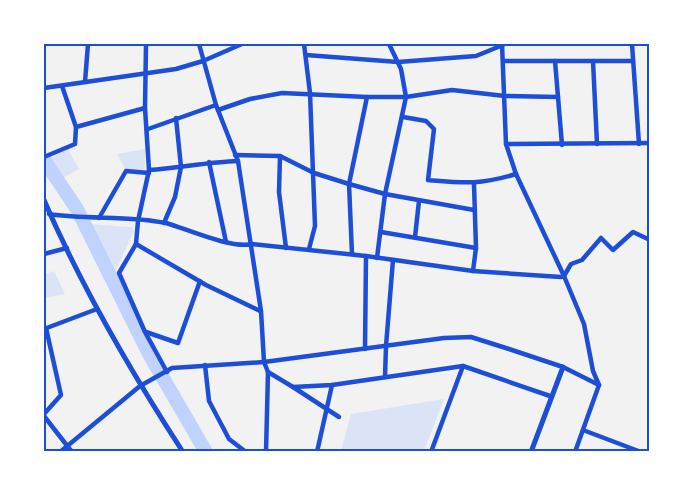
<svg xmlns="http://www.w3.org/2000/svg" width="693" height="495" font-family="'Alegreya Sans',sans-serif">
  <style>
    .green { fill: #dbe4f7 }
    .lines { fill: none; stroke-linecap: round; stroke-linejoin: round }
    .river { stroke: #bfd3fe; stroke-width: 14 }
    .minor { stroke: #1d4ed8; stroke-width: 4.5 }
    .tertiary { stroke: #1d4ed8; stroke-width: 5 }
    .neatline { fill: none; stroke: #1d4ed8; stroke-width: 2 }
  </style>
  <rect width="100%" height="100%" fill="#f2f2f2"/>
  <g class="green">
    <path d="M68,149L79,169L61,179L50,159Z"/>
    <path d="M145,149V168L143,170L125,169L117,154Z"/>
    <path d="M89,224L132,227L134,231L116,270Z"/>
    <path d="M54,271L65,294L44,298V275Z"/>
    <path d="M444,399L424,451H341L351,414Z"/>
  </g>
  <g class="lines">
    <path class="river" d="M44,160L77,209L149,354L206,452"/>
    <g class="minor">
      <path d="M146,44L145,108L149,170L138,221L136,244L119,273L145,332L167,372"/>
      <path d="M199,44L216,105L238,161L261,311L264,362L268,372L266,452"/>
      <path d="M304,44L310,93L315,226L309,249"/>
      <path d="M502,44L506,144L516,174L564,276L584,324L593,371L599,385L575,452"/>
      <path d="M632,44L639,144"/>
      <path d="M306,55L398,62L476,56L503,45"/>
      <path d="M504,61H633"/>
      <path d="M555,61L562,145"/>
      <path d="M593,61L597,144"/>
      <path d="M85,82L88,44"/>
      <path d="M44,88L176,69L203,61L242,44"/>
      <path d="M218,110L250,99L282,93L367,97H406L452,90L505,96L558,97"/>
      <path d="M403,117L426,121L434,129L428,180C464,183 480,185 516,174"/>
      <path d="M76,127L145,108"/>
      <path d="M148,129L216,105"/>
      <path d="M506,144L650,143"/>
      <path d="M235,155L280,156L314,173L349,184L385,194L474,210"/>
      <path d="M280,156L279,192L286,248"/>
      <path d="M44,157L75,144L76,127L62,86"/>
      <path d="M209,162L226,242"/>
      <path d="M149,170C179,168 208,162 238,161"/>
      <path d="M49,214C87,220 130,215 166,223C187,229 231,249 252,244L366,256L473,271L561,277L564,276"/>
      <path d="M99,218L126,171L149,173"/>
      <path d="M164,223L175,197L181,167L176,118"/>
      <path d="M381,232L476,248"/>
      <path d="M415,237L419,201"/>
      <path d="M136,244L206,285L260,311"/>
      <path d="M44,254L67,248"/>
      <path d="M352,254L349,184L367,97"/>
      <path d="M377,258L385,194L406,97L401,69L389,44"/>
      <path d="M473,271L476,248L474,184"/>
      <path d="M564,276L571,264L582,260L601,238L613,250L633,232L650,240"/>
      <path d="M44,329L97,309"/>
      <path d="M146,332L178,343L200,281"/>
      <path d="M365,349L366,256"/>
      <path d="M205,365L209,401L229,439L246,452"/>
      <path d="M268,372L293,387L332,385L463,366L550,396"/>
      <path d="M385,377L386,346L393,260"/>
      <path d="M293,387L339,417"/>
      <path d="M44,414L61,395L46,328"/>
      <path d="M44,416L72,452"/>
      <path d="M583,430L641,452"/>
      <path d="M60,452L140,386L172,368L264,362L444,338L471,337L509,349L563,367L599,385"/>
      <path d="M317,452L332,385"/>
      <path d="M431,452L463,366"/>
    </g>
    <g class="tertiary">
      <path d="M44,200C82,288 131,372 183,452"/>
      <path d="M531,452L563,367"/>
    </g>
  </g>
  <rect width="693" height="495" fill="none" stroke="#ffffff" stroke-width="90"/>
  <rect x="45" y="45" width="603" height="405" class="neatline"/>
</svg>
